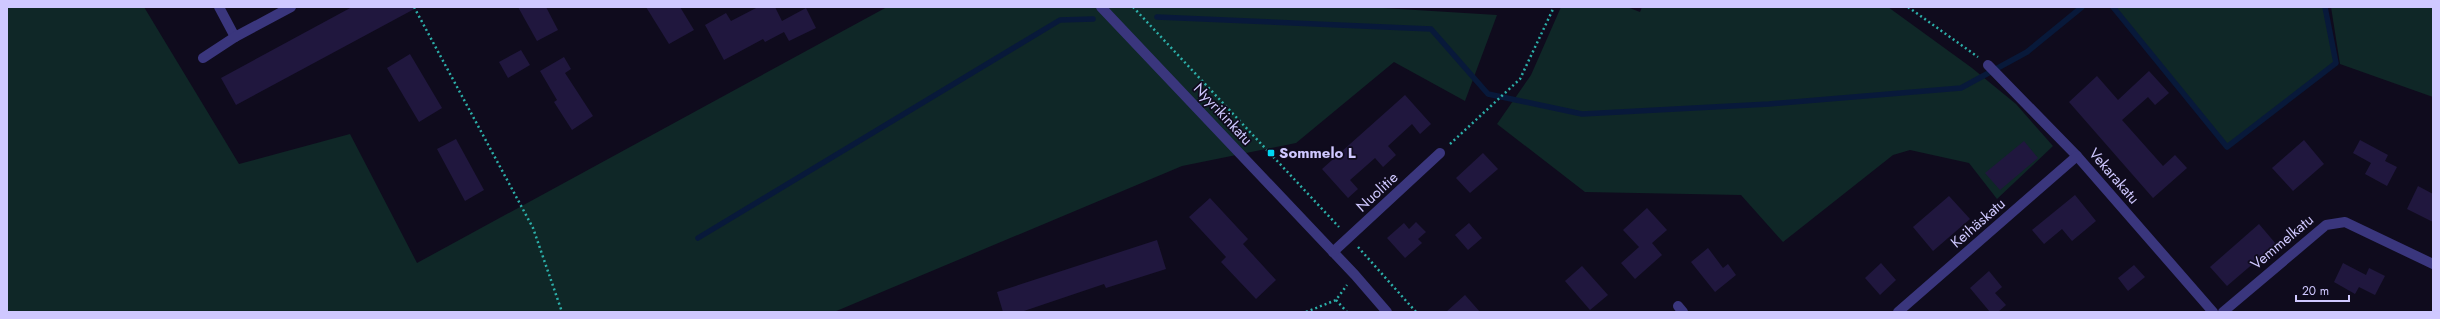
<svg xmlns="http://www.w3.org/2000/svg" width="2440" height="319" font-family="Jost,sans-serif">
  <style>
    .green { fill: #0f2727 }
    .lines { fill: none; stroke-linecap: round; stroke-linejoin: round }
    .stream { stroke: #08193a; stroke-width: 5.5 }
    .building { fill: #20173e }
    .path { stroke: #2cafa9; stroke-width: 2.5; stroke-dasharray: 2 3; stroke-linecap: butt }
    .minor { stroke: #3a367d; stroke-width: 10 }
    .poi-dot { fill: #00d6f3; stroke: #0f0b1d; stroke-width: 1.5 }
    .labels { text-anchor: middle; stroke-width: 3.5; stroke-linejoin: round; paint-order: stroke }
    .street-label { font-size: 15px; fill: #cfc8ff; stroke: #0f0b1d }
    .poi-label { font-size: 15px; font-weight: bold; fill: #cfc8ff; stroke: #0f0b1d; text-anchor: start }
  </style>
  <rect width="100%" height="100%" fill="#0f0b1d"/>
  <g class="green">
    <path d="M7,7H144L239,164L350,134L417,263L887,7H1367L1497,15L1465,101L1394,62L1296,143L1182,166L834,312H7Z"/>
    <path d="M1561,7H1627L1640,12L1642,7H1888L1972,68L2016,104L2053,146L1997,199L1969,163L1910,150L1893,155L1783,242L1741,195L1585,192L1497,124L1531,75Z"/>
    <path d="M2113,7H2325L2336,63L2227,147Z"/>
    <path d="M2331,7H2433V97L2340,64Z"/>
  </g>
  <g class="lines">
    <g class="stream">
      <path d="M2113,7L2227,147L2336,63L2325,7"/>
      <path d="M1157,17L1431,29L1488,94L1582,114L1769,104L1961,88L2027,52L2082,7"/>
      <path d="M698,238L1060,20L1093,19"/>
    </g>
  </g>
  <g class="building">
    <path d="M352,7H418L236,105L221,78Z"/>
    <path d="M518,7H546L558,30L537,41Z"/>
    <path d="M646,7H680L694,30L669,44Z"/>
    <path d="M758,7H775L782,21L806,8L816,28L789,41L784,32L765,42L763,39L724,60L705,25L726,13L731,21Z"/>
    <path d="M521,50L530,65L508,78L499,62Z"/>
    <path d="M410,54L442,108L419,122L387,68Z"/>
    <path d="M564,57L571,69L565,73L593,116L572,130L554,102L557,100L540,71Z"/>
    <path d="M2149,71L2169,93L2155,105L2148,97L2122,120L2163,166L2175,155L2187,168L2153,198L2069,102L2097,76L2118,100Z"/>
    <path d="M1405,95L1431,124L1420,134L1412,124L1388,146L1396,155L1383,167L1375,158L1350,180L1358,189L1348,198L1322,169Z"/>
    <path d="M456,139L484,190L465,201L437,149Z"/>
    <path d="M2304,140L2324,164L2293,191L2272,168Z"/>
    <path d="M2360,140L2388,155L2385,161L2397,167L2387,186L2365,174L2371,163L2353,153Z"/>
    <path d="M2024,141L2038,158L2000,190L1985,173Z"/>
    <path d="M1483,153L1498,169L1470,193L1456,178Z"/>
    <path d="M2418,186L2433,194V222L2407,209Z"/>
    <path d="M2075,195L2096,221L2072,241L2062,229L2044,244L2032,230Z"/>
    <path d="M1949,196L1970,219L1933,251L1913,227Z"/>
    <path d="M1210,198L1248,239L1243,244L1276,280L1256,299L1221,262L1226,257L1189,217Z"/>
    <path d="M1647,208L1667,230L1652,243L1662,255L1635,279L1621,263L1639,247L1623,230Z"/>
    <path d="M1416,222L1426,232L1418,239L1422,243L1405,258L1387,238L1404,223L1409,229Z"/>
    <path d="M1469,223L1482,238L1468,250L1455,235Z"/>
    <path d="M2259,224L2276,244L2227,286L2210,267Z"/>
    <path d="M1157,240L1166,269L1106,288L1104,284L1021,312H1003L997,292Z"/>
    <path d="M1708,248L1723,268L1728,264L1736,275L1715,292L1691,262Z"/>
    <path d="M1881,263L1896,280L1880,295L1865,278Z"/>
    <path d="M2343,263L2366,275L2369,268L2385,276L2375,295L2359,287L2355,294L2334,282Z"/>
    <path d="M2134,265L2145,277L2128,291L2118,278Z"/>
    <path d="M1582,266L1608,295L1590,310L1565,281Z"/>
    <path d="M1989,271L2002,287L1995,293L2006,305L1998,312H1990L1970,288Z"/>
    <path d="M1465,295L1480,312H1446Z"/>
  </g>
  <g class="lines">
    <g class="path">
      <path d="M414,7L533,228L562,312"/>
      <path d="M1133,7L1339,227"/>
      <path d="M1908,7L1978,57"/>
      <path d="M1450,144L1520,79L1554,7"/>
      <path d="M1358,247L1416,312"/>
      <path d="M1336,300L1347,312"/>
      <path d="M1306,312L1336,300L1347,285"/>
    </g>
    <g class="minor">
      <path d="M219,7L235,37"/>
      <path d="M1101,7L1355,275L1387,312"/>
      <path d="M203,58L235,37L291,7"/>
      <path d="M1988,65L2077,156L2213,312"/>
      <path d="M1333,252L1440,153"/>
      <path d="M1678,306L1683,312"/>
      <path d="M1898,312L2077,156"/>
      <path d="M2223,312L2326,225L2345,222L2433,264"/>
    </g>
  </g>
  <rect class="poi-dot" x="1267" y="149" width="8" height="8" rx="2"/>
  <g class="labels">
    <g class="street-label">
      <text transform="translate(1223 114) rotate(47)" y="5">Nyyrikinkatu</text>
      <text transform="translate(2114 176) rotate(49)" y="5">Vekarakatu</text>
      <text transform="translate(1377 192) rotate(-43)" y="5">Nuolitie</text>
      <text transform="translate(1978 223) rotate(-41)" y="5">Keihäskatu</text>
      <text transform="translate(2282 242) rotate(-40)" y="5">Vemmelkatu</text>
    </g>
    <g class="poi-label">
      <text x="1279" y="158">Sommelo L</text>
    </g>
  </g>
  <rect width="2440" height="319" fill="none" stroke="#cfc8ff" stroke-width="16"/>
  <path d="M2296 295v6h53v-6" fill="none" stroke="#cfc8ff" stroke-width="2"/>
  <text x="2302" y="295" font-size="12" fill="#cfc8ff" stroke="#0f0b1d" stroke-width="3" paint-order="stroke">20 m</text>
</svg>
